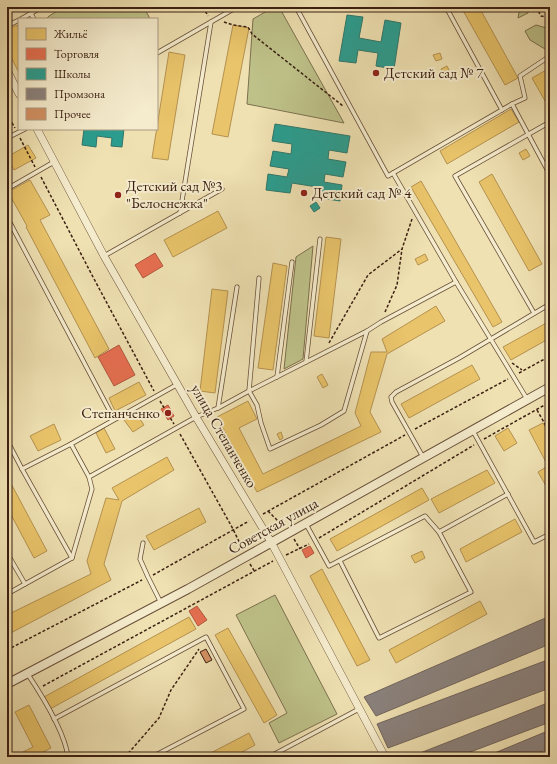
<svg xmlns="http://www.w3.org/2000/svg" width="557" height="764" font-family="'EB Garamond',serif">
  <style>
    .green { fill: #bec289; stroke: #7c704e }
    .homes { fill: #e9c46a; stroke: #b59250 }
    .shops { fill: #e76f51; stroke: #b3573e }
    .schools { fill: #2a9d8f; stroke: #2f776a }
    .industry { fill: #8a817c; stroke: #72645c }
    .building { fill: #d29062; stroke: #3b1f12 }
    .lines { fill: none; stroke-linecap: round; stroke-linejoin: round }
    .service-casing { stroke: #68503a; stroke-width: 5 }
    .minor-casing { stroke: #68503a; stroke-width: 8 }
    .tertiary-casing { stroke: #68503a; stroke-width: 10 }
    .path { stroke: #3b1f12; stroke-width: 1.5; stroke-dasharray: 3 2; stroke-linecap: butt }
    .service { stroke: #f5eccd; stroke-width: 3.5 }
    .minor { stroke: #f5eccd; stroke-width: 7 }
    .tertiary { stroke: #f5eccd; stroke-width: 8 }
    .poi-dot { fill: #8f2418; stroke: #f5eccd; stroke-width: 1.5 }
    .labels { text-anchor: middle; stroke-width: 4; stroke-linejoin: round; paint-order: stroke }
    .poi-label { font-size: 15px; fill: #3b1f12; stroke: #f5eccd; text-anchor: start }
    .street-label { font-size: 15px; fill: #3b1f12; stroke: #f5eccd }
  </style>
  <rect width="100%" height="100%" fill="#efe1b2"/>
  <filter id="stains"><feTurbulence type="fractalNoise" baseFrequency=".005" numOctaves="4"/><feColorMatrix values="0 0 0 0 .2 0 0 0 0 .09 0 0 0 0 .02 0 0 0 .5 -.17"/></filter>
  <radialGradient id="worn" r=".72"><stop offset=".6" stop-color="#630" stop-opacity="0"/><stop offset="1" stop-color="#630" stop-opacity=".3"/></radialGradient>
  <g class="green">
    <path d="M64,7H144L150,19H46L49,16Z"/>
    <path d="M274,7H279L344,123L247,104L253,19Z"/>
    <path d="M520,7H529L528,13L518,18Z"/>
    <path d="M536,25L550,29V52L530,40L525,31Z"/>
    <path d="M313,246L303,359L284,369L296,257Z"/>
    <path d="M275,595L337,714L279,743L269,723L287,713L236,615Z"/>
  </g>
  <g class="homes">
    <path d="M461,7H479L518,78L505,85Z"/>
    <path d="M17,25L19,30V73L7,49V30Z"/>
    <path d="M233,25L249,28L228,137L212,134Z"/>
    <path d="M169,52L185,55L168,160L152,158Z"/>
    <path d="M440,53L442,59L436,61L433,55Z"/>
    <path d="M447,66L449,70L443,73L441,69Z"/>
    <path d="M548,69L550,72L549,108L532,78Z"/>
    <path d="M511,109L519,122L447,164L440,151Z"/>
    <path d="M28,145L36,158L14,170L7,157Z"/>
    <path d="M526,149L530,156L523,160L519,153Z"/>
    <path d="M492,174L542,264L529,271L479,182Z"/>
    <path d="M30,180L50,215L40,220L109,349L95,358L26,227L27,226L8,192Z"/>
    <path d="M421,181L502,322L493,327L411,187Z"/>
    <path d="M218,211L227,228L173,257L164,240Z"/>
    <path d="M326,237L341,239L329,338L314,336Z"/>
    <path d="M425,254L428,260L418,265L415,259Z"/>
    <path d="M273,263L287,266L273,370L258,368Z"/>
    <path d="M212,289L228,291L215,393L200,391Z"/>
    <path d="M436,306L445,321L387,354L370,412L381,432L257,492L217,417L248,401L257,419L239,428L263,474L361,426L355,413L371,352H387L382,339Z"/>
    <path d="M550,321V338L511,360L503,347Z"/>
    <path d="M472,365L480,379L409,418L401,404Z"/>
    <path d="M322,374L328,385L323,388L317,377Z"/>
    <path d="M139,382L146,395L115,411L109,398Z"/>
    <path d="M135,412L144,425L133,432L124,420Z"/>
    <path d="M543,423L550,435V493L538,472L548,466L529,430Z"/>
    <path d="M54,424L61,440L38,451L30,436Z"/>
    <path d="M104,428L115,449L106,453L96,433Z"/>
    <path d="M508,428L517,443L504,451L495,436Z"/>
    <path d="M281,432L283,438L280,440L277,434Z"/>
    <path d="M167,457L174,470L122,501L104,564L111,580L7,635V615L91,574L87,561L106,498L119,500L112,488Z"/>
    <path d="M487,470L495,483L439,513L431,499Z"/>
    <path d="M7,476L47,551L34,558L7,507Z"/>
    <path d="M422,488L429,500L337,551L330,539Z"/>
    <path d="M199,508L206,522L154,550L146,536Z"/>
    <path d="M515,519L522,532L466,562L460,549Z"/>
    <path d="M422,551L425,558L415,563L411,556Z"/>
    <path d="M322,569L370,660L357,666L310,576Z"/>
    <path d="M480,601L487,614L396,663L389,650Z"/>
    <path d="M189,617L196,629L50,709L44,697Z"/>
    <path d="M228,628L277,715L264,723L215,635Z"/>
    <path d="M29,705L51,748L41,753L43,757H25L23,752L33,747L15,712Z"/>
    <path d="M249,733L255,745L233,757H203Z"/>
  </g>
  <g class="shops">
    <path d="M155,253L163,266L143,278L135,265Z"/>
    <path d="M119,345L135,375L114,386L98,357Z"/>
    <path d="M168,405L174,416L168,420L161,409Z"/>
    <path d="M310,546L314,553L306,558L302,550Z"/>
    <path d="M197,606L207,620L198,626L189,611Z"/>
  </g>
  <g class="schools">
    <path d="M347,15L363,17L359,38L381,42L385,20L401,23L394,69L376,66L378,53L358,50L356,63L339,61Z"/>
    <path d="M275,124L350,136L347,153L329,150L328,159L346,162L343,177L325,174L324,182L342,185L340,201L315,197L317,187L292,183L290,193L266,190L268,174L287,177L289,169L270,166L273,151L291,154L292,144L272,141Z"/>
    <path d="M84,129H124L122,147L111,146L112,138L97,136L96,147L82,145Z"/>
    <path d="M316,202L320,208L314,212L310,206Z"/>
  </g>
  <g class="industry">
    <path d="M550,616V644L376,716L364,697Z"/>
    <path d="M550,659V688L388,748L377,724Z"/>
    <path d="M550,702V722L457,757H410Z"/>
    <path d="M550,730V748L530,757H485Z"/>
  </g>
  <path class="building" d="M206,649L212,660L206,663L200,652Z"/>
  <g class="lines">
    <g class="service-casing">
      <g id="service">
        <path d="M296,7L388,176L393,173L456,282L527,399"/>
        <path d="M446,7L502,110"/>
        <path d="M31,14L34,19"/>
        <path d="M21,19L42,7"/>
        <path d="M7,26L19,20"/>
        <path d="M157,53L237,7"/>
        <path d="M550,56L520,76L525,98L512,104L550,175"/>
        <path d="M7,138L25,129"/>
        <path d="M393,173L512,104"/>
        <path d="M7,189L54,162"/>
        <path d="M180,213L211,22"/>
        <path d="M7,217L114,419"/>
        <path d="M104,256L222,189"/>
        <path d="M259,278L249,391L257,405L261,423L270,449L321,425L344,411L367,331"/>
        <path d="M534,313L455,176L550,122"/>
        <path d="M306,362L320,239"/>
        <path d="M277,377L292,262"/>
        <path d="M218,408L237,287"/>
        <path d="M473,431L534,542L550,534"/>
        <path d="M71,444L178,384"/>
        <path d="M7,445L9,444L22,469"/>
        <path d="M423,457L392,402L391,397L396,392L459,358L550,304"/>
        <path d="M306,524L329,566L425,516L439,532L508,494"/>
        <path d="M143,543L140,559L148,577L161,603"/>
        <path d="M7,553L25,584"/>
        <path d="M72,558L92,489L89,477"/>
        <path d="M340,561L379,638L471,592L439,532"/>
        <path d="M7,594L72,558L22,469L71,444L89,477L196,417L218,408L249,391L367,331L381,322L456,282"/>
        <path d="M27,673C41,694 65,733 68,757"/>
        <path d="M54,719L206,637L244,709L152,757"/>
        <path d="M269,757L359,709"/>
      </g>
    </g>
    <g class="minor-casing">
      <g id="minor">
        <path d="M7,70L19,94"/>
        <path d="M37,129L104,256L196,417L271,542L385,757"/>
      </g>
    </g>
    <g class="tertiary-casing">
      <path id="tertiary" d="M7,684L188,589L550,387"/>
    </g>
    <g class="path">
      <path d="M203,7L208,16"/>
      <path d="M536,7L541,16L550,18"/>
      <path d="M224,22L233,25L248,27L252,34L343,106"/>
      <path d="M7,114L15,128"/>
      <path d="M20,138L35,167"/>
      <path d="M41,177L93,277L154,391"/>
      <path d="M385,312L397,285L402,249"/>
      <path d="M329,343L368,275L402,249L412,219"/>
      <path d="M512,363L522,370"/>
      <path d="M519,373L550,356"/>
      <path d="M160,401L174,424"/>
      <path d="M537,410L550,433"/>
      <path d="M415,429L508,379"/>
      <path d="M180,434L233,529L243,550"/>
      <path d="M484,439L550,402"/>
      <path d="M268,511L284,527"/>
      <path d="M263,514L405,435"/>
      <path d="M319,538L474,445"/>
      <path d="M294,539L300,549"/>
      <path d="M286,555L309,544"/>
      <path d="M250,564L255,572"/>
      <path d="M153,575L249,521"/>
      <path d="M7,650L142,580"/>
      <path d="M43,686L273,561"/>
      <path d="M125,757L159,718L171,690L199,649"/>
    </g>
    <use href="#service" class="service"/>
    <use href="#minor" class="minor"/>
    <use href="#tertiary" class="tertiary"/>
  </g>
  <g class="poi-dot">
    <circle cx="376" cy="73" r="4"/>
    <circle cx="304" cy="193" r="4"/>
    <circle cx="118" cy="195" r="4"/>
    <circle cx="168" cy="413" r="4"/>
  </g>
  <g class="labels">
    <g class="poi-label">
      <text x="384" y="78">Детский сад № 7</text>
      <text x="126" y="191">Детский сад №3<tspan x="126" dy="17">"Белоснежка"</tspan></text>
      <text x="312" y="198">Детский сад № 4</text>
      <text x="160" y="418" text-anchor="end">Степанченко</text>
    </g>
    <g class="street-label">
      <text transform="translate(224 436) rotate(60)" y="5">улица Степанченко</text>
      <text transform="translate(273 526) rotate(-29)" y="5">Советская улица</text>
    </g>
  </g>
  <rect width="557" height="764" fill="none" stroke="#efe1b2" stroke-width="24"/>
  <rect x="8" y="8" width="541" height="748" fill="none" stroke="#3b1f12" stroke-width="2"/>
  <rect x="12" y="12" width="533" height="740" fill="none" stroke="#3b1f12"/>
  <rect x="18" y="18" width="140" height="112" fill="#f5eccd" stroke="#ab9a82"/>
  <rect x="26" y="28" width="20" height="12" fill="#e9c46a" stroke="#ab9a82"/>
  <text x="54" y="38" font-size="12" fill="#3b1f12">Жильё</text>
  <rect x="26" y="48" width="20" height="12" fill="#e76f51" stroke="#ab9a82"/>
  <text x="54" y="58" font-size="12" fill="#3b1f12">Торговля</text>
  <rect x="26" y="68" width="20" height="12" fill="#2a9d8f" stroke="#ab9a82"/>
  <text x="54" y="78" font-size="12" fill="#3b1f12">Школы</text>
  <rect x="26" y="88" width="20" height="12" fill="#8a817c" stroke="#ab9a82"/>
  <text x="54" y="98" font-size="12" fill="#3b1f12">Промзона</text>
  <rect x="26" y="108" width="20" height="12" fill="#d29062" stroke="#ab9a82"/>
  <text x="54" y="118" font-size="12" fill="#3b1f12">Прочее</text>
  <rect width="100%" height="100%" filter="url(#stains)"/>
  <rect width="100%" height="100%" fill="url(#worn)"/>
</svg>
